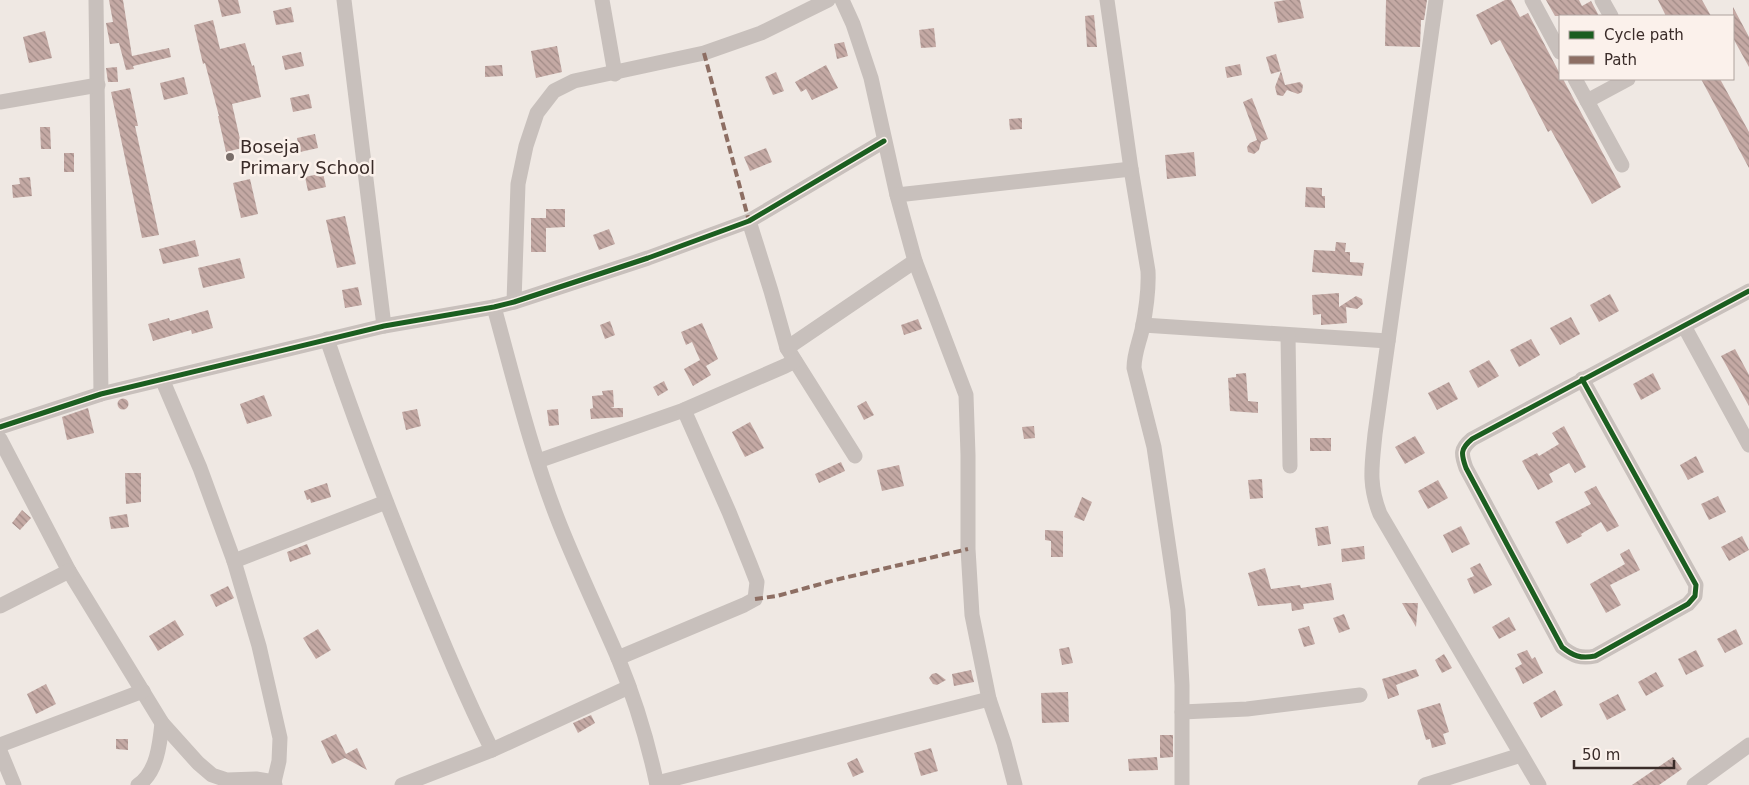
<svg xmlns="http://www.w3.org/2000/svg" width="1749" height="785" font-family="'DejaVu Sans',sans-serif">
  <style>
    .building { fill: url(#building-back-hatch) }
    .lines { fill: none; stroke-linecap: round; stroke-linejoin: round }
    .minor { stroke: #c8c0bc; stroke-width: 15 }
    .quiet { stroke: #8d6e63; stroke-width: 4; stroke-dasharray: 8 4; stroke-linecap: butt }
    .cycleway-casing { stroke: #fbf1eb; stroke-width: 8 }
    .cycleway { stroke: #1b5e20; stroke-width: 5 }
    .poi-dot { fill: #796e6a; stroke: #fbf1eb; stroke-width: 2 }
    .labels { text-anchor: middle; stroke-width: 5; stroke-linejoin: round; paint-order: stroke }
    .poi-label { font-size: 18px; fill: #3a2c29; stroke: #fbf1eb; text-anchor: start }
  </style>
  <defs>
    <pattern id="building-back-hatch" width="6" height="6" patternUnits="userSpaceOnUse" patternTransform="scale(1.25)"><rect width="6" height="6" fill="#c4a9a4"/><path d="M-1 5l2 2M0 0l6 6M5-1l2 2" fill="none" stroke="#a08a86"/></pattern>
  </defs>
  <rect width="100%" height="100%" fill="#efe8e3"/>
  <g class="building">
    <path d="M109,0H123L132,56L169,48L171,57L133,66L134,69L126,70L119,43L110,44L106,23L113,22Z"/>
    <path d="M218,0H238L241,13L222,17Z"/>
    <path d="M1286,0H1300L1304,18L1278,23L1274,2Z"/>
    <path d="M1386,0H1427L1424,20H1421L1420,47L1385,46Z"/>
    <path d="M1505,0H1511L1520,17L1528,13L1560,74V79H1563L1621,187L1592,204L1551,130L1548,132L1500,40L1491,45L1476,15Z"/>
    <path d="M1546,0H1579L1582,6L1591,1L1599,16H1555Z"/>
    <path d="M1658,0H1702L1711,16H1666Z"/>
    <path d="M291,7L294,22L276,25L273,11Z"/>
    <path d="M1733,7L1749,37V67L1733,38Z"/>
    <path d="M1094,15L1097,47H1087L1085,16Z"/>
    <path d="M213,20L220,49L245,43L252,66L254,65L261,97L232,104L242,148L226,152L218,116H219L205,63L203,64L194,25Z"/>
    <path d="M934,28L936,47L921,48L919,30Z"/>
    <path d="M45,31L52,58L29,63L23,37Z"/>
    <path d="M844,42L848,56L837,59L834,44Z"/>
    <path d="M557,46L562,72L536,78L531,51Z"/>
    <path d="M301,52L304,66L285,70L282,56Z"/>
    <path d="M1276,54L1281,71L1271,74L1266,57Z"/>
    <path d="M1240,64L1242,75L1227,78L1225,67Z"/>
    <path d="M502,65L503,76L485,77V66Z"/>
    <path d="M826,65L838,88L812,100L806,89L801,92L795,82Z"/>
    <path d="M117,67L118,82H108L106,68Z"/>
    <path d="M1281,71L1285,85L1300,82L1303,85L1302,92L1298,94L1287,90L1283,96L1277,95L1275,87Z"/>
    <path d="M776,72L784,91L773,95L765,77Z"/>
    <path d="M184,77L188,94L164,100L160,83Z"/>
    <path d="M1701,79H1720L1749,132V168Z"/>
    <path d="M130,88L138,126H135L159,235L142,238L111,92Z"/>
    <path d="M309,94L312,108L293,112L290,98Z"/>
    <path d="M1252,98L1268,139L1261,142L1259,150L1254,154L1248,152L1247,147L1250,143L1257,140L1243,102Z"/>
    <path d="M1022,118V129L1010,130L1009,119Z"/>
    <path d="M40,127H50L51,149H41Z"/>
    <path d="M315,134L318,148L300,152L297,138Z"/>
    <path d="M766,148L772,162L750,171L744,157Z"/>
    <path d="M1194,152L1196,176L1167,179L1165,155Z"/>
    <rect x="64" y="153" width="10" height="19"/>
    <path d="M323,173L326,187L308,191L305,177Z"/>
    <path d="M30,177L32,196L13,198L12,185L20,184L19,178Z"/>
    <path d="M250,179L258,214L241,218L233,183Z"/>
    <path d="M1306,187L1322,188V196H1325V208L1305,207Z"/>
    <path d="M546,209H565V227L546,228V252H531V218H546Z"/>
    <path d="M345,216L356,264L337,268L326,220Z"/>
    <path d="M609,229L615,244L599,250L593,235Z"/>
    <path d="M195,240L199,256L163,264L159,249Z"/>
    <path d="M1336,242L1346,243L1345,252H1350V262L1364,263L1362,276L1312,272L1314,250L1335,251Z"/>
    <path d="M240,258L245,278L203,288L198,268Z"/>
    <path d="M358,287L362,305L345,308L342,290Z"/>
    <path d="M1339,293V307L1356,296L1362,299L1363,304L1357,309L1346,307L1347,323L1321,325V314L1313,315L1312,295Z"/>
    <path d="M1610,294L1619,311L1599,322L1590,305Z"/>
    <path d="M208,310L213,328L192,334L191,330L153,341L148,324L169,318L170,321Z"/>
    <path d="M1571,317L1580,334L1560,345L1550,328Z"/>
    <path d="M918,319L922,329L904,335L901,325Z"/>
    <path d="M610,321L615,335L605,339L600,325Z"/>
    <path d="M702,323L718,359L706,366L711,375L693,386L684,369L700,360L692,342L686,345L681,332Z"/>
    <path d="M1531,339L1540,355L1519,367L1510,350Z"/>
    <path d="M1735,349L1749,375V406L1721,356Z"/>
    <path d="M1489,360L1499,376L1478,388L1469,371Z"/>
    <path d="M1246,373L1248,401L1258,402V413L1230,411L1228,378L1236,377V374Z"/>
    <path d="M1653,373L1661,389L1641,400L1633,384Z"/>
    <path d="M664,381L668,390L658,396L653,387Z"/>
    <path d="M1449,382L1458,399L1437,410L1428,393Z"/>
    <path d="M613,390L614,407L610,408H623V417L591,419L590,409L593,408L592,396L603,395L602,391Z"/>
    <path d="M264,395L272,416L247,424L240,404Z"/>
    <circle cx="123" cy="404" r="5.5"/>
    <path d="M866,401L874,415L864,420L857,406Z"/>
    <path d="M88,408L94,433L67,440L62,417Z"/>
    <path d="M417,409L421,426L406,430L402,412Z"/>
    <path d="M558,409L559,425L549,426L547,410Z"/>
    <path d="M750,422L764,448L745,457L732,432Z"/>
    <path d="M1034,426L1035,438L1024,439L1022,427Z"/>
    <path d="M1564,426L1586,467L1575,473L1569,463L1549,474L1553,482L1538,490L1522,461L1537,453L1539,456L1559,444L1552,433Z"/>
    <path d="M1415,436L1425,453L1405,464L1395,447Z"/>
    <rect x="1310" y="438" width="21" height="13"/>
    <path d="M1696,456L1704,472L1688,480L1680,465Z"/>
    <path d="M841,462L845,471L819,483L815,474Z"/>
    <path d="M899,465L904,486L882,491L877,470Z"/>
    <path d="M125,473H141V502L126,504Z"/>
    <path d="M1262,479L1263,498L1250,499L1248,480Z"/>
    <path d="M1438,480L1448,498L1428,509L1418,491Z"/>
    <path d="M327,483L331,497L311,503L310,499L307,500L304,491Z"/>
    <path d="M1596,486L1619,526L1607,532L1601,522L1581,534L1582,536L1567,544L1555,522L1591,504L1584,492Z"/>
    <path d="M1718,496L1726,512L1709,520L1701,504Z"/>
    <path d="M1082,497L1092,502L1084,521L1074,517Z"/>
    <path d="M22,510L31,518L20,530L12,523Z"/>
    <path d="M127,514L129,527L111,529L109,517Z"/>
    <path d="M1328,526L1331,544L1318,546L1315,528Z"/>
    <path d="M1461,526L1470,544L1452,553L1443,535Z"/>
    <path d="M1045,530L1063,531V557H1051V541L1045,540Z"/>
    <path d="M1742,536L1749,550L1729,561L1721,547Z"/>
    <path d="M307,544L311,554L290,562L287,552Z"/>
    <path d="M1364,546L1365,559L1342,562L1341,549Z"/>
    <path d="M1629,549L1640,570L1610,585L1621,605L1606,613L1590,584L1625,564L1620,554Z"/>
    <path d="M1480,563L1492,585L1474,594L1467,579L1474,576L1470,568Z"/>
    <path d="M1265,568L1271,589L1300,585L1301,588L1331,583L1334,600L1303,604L1304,609L1292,611L1291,603L1258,606L1248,573Z"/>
    <path d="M228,586L234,598L216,607L210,595Z"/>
    <path d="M1402,603H1418L1416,627Z"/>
    <path d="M1344,614L1350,629L1339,633L1333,618Z"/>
    <path d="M1509,617L1516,630L1499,639L1492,627Z"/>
    <path d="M175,620L184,635L158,651L149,636Z"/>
    <path d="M1309,626L1315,644L1304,647L1298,629Z"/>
    <path d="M318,629L331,650L316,659L303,638Z"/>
    <path d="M1736,629L1743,644L1725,653L1717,639Z"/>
    <path d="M1069,647L1073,663L1062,665L1059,649Z"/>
    <path d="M1527,650L1532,659L1535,657L1543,673L1523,684L1515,668L1522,664L1517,654Z"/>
    <path d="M1696,650L1704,666L1686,675L1678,659Z"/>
    <path d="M1444,654L1452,668L1442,673L1435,660Z"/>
    <path d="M1416,669L1419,676L1396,685L1399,695L1388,699L1382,679Z"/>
    <path d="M971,670L974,682L954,686L952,674Z"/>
    <path d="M1656,672L1664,686L1646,696L1638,682Z"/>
    <path d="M936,673L938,674L946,680L937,685L933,684L929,678L932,674Z"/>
    <path d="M46,684L56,704L36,714L27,694Z"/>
    <path d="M1555,690L1563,705L1541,718L1533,703Z"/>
    <path d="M1068,692L1069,722L1042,723L1041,693Z"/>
    <path d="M1618,694L1626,710L1607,720L1599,704Z"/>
    <path d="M1440,703L1449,732L1443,734L1446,744L1432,748L1430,739L1426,740L1417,710Z"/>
    <path d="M591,715L595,723L578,733L573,723Z"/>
    <path d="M336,734L346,754L357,748L367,770L345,758L332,764L321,741Z"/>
    <path d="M1160,735H1173V757L1160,758Z"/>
    <path d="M116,739H128V750L116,749Z"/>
    <path d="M931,748L938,771L921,776L914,753Z"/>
    <path d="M1157,757L1158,770L1129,771L1128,759Z"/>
    <path d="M1673,757L1682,769L1659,785H1632Z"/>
    <path d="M857,758L864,772L853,777L847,763Z"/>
  </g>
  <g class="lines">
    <g class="minor">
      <path d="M96,0L101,394"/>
      <path d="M344,0L384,326"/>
      <path d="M602,0L615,74"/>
      <path d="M842,0L853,24L871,78L897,195L915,261L966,395L968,455V549L972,615L989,699L1004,743L1015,785"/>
      <path d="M1107,0L1131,169L1148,271C1149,291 1146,310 1142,330C1139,343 1134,354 1134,368L1154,447L1178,610L1182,685V785"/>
      <path d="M1436,0L1375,434C1372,465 1368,484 1380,514L1539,785"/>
      <path d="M1532,0L1560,52"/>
      <path d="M1602,0L1611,16"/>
      <path d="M1575,79L1622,165"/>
      <path d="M1587,101L1628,79"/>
      <path d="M0,102L98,85"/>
      <path d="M897,195L1131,169"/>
      <path d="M749,221L771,291L787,348L855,456"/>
      <path d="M514,302L518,184L526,146L537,113L554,91L574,81L704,53L761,33L828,0"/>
      <path d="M494,307C514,380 532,455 560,525C578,570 599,614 618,658C635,699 648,742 657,785"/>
      <path d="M1143,325L1388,341"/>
      <path d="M1684,326L1749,445"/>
      <path d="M1288,335L1290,466"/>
      <path d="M327,339C355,422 386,503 419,584C442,640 465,696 492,750"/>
      <path d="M787,348L915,261"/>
      <path d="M162,379L200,468L234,561L259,646L280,738L279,761L274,782"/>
      <path d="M1582,379L1696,585L1695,596L1688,604L1595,656C1581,659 1573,656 1562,647L1466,468C1461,454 1460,449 1472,439L1749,291"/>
      <path d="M0,427L101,394L384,326L494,307L514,302L648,258L749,221L884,141"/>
      <path d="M0,439L69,571L162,723L198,763L212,775L227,780L256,779L274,782L275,785"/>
      <path d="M538,461L684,410"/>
      <path d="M234,561L386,502"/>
      <path d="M0,606L69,571"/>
      <path d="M618,658L744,605L755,599L757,582L750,564L729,512L684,410L785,366L795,361"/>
      <path d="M1182,712L1247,709L1360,695"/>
      <path d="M0,745L143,691"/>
      <path d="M0,751L14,785"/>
      <path d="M657,783L989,699"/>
      <path d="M138,785C157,773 160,743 162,723"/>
      <path d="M402,785L492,750L629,687"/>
      <path d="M1425,785L1521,755"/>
      <path d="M1694,785L1749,745"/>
    </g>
    <g class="quiet">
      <path d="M704,53L749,221"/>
      <path d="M755,599L777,596L835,580L968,549"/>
    </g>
    <g class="cycleway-casing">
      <g id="cycleway">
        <path d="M1582,379L1696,585L1695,596L1688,604L1595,656C1581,659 1573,656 1562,647L1466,468C1461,454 1460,449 1472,439L1749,291"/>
        <path d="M0,427L101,394L384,326L494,307L514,302L648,258L749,221L884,141"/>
      </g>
    </g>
    <use href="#cycleway" class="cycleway"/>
  </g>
  <circle class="poi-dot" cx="230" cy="157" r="5"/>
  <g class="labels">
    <g class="poi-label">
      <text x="240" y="153">Boseja<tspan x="240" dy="21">Primary School</tspan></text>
    </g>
  </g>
  <rect x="1559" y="15" width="175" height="65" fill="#fbf1eb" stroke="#aea29d"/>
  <rect x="1569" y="31" width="25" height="8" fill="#1b5e20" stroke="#aea29d"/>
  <text x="1604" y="40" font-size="15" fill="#3a2c29">Cycle path</text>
  <rect x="1569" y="56" width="25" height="8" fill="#8d6e63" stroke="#aea29d"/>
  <text x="1604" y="65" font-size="15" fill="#3a2c29">Path</text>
  <path d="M1574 760v8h100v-8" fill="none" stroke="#3a2c29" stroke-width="2.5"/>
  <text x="1582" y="760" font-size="15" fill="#3a2c29" stroke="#fbf1eb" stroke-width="4" paint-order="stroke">50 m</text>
</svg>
